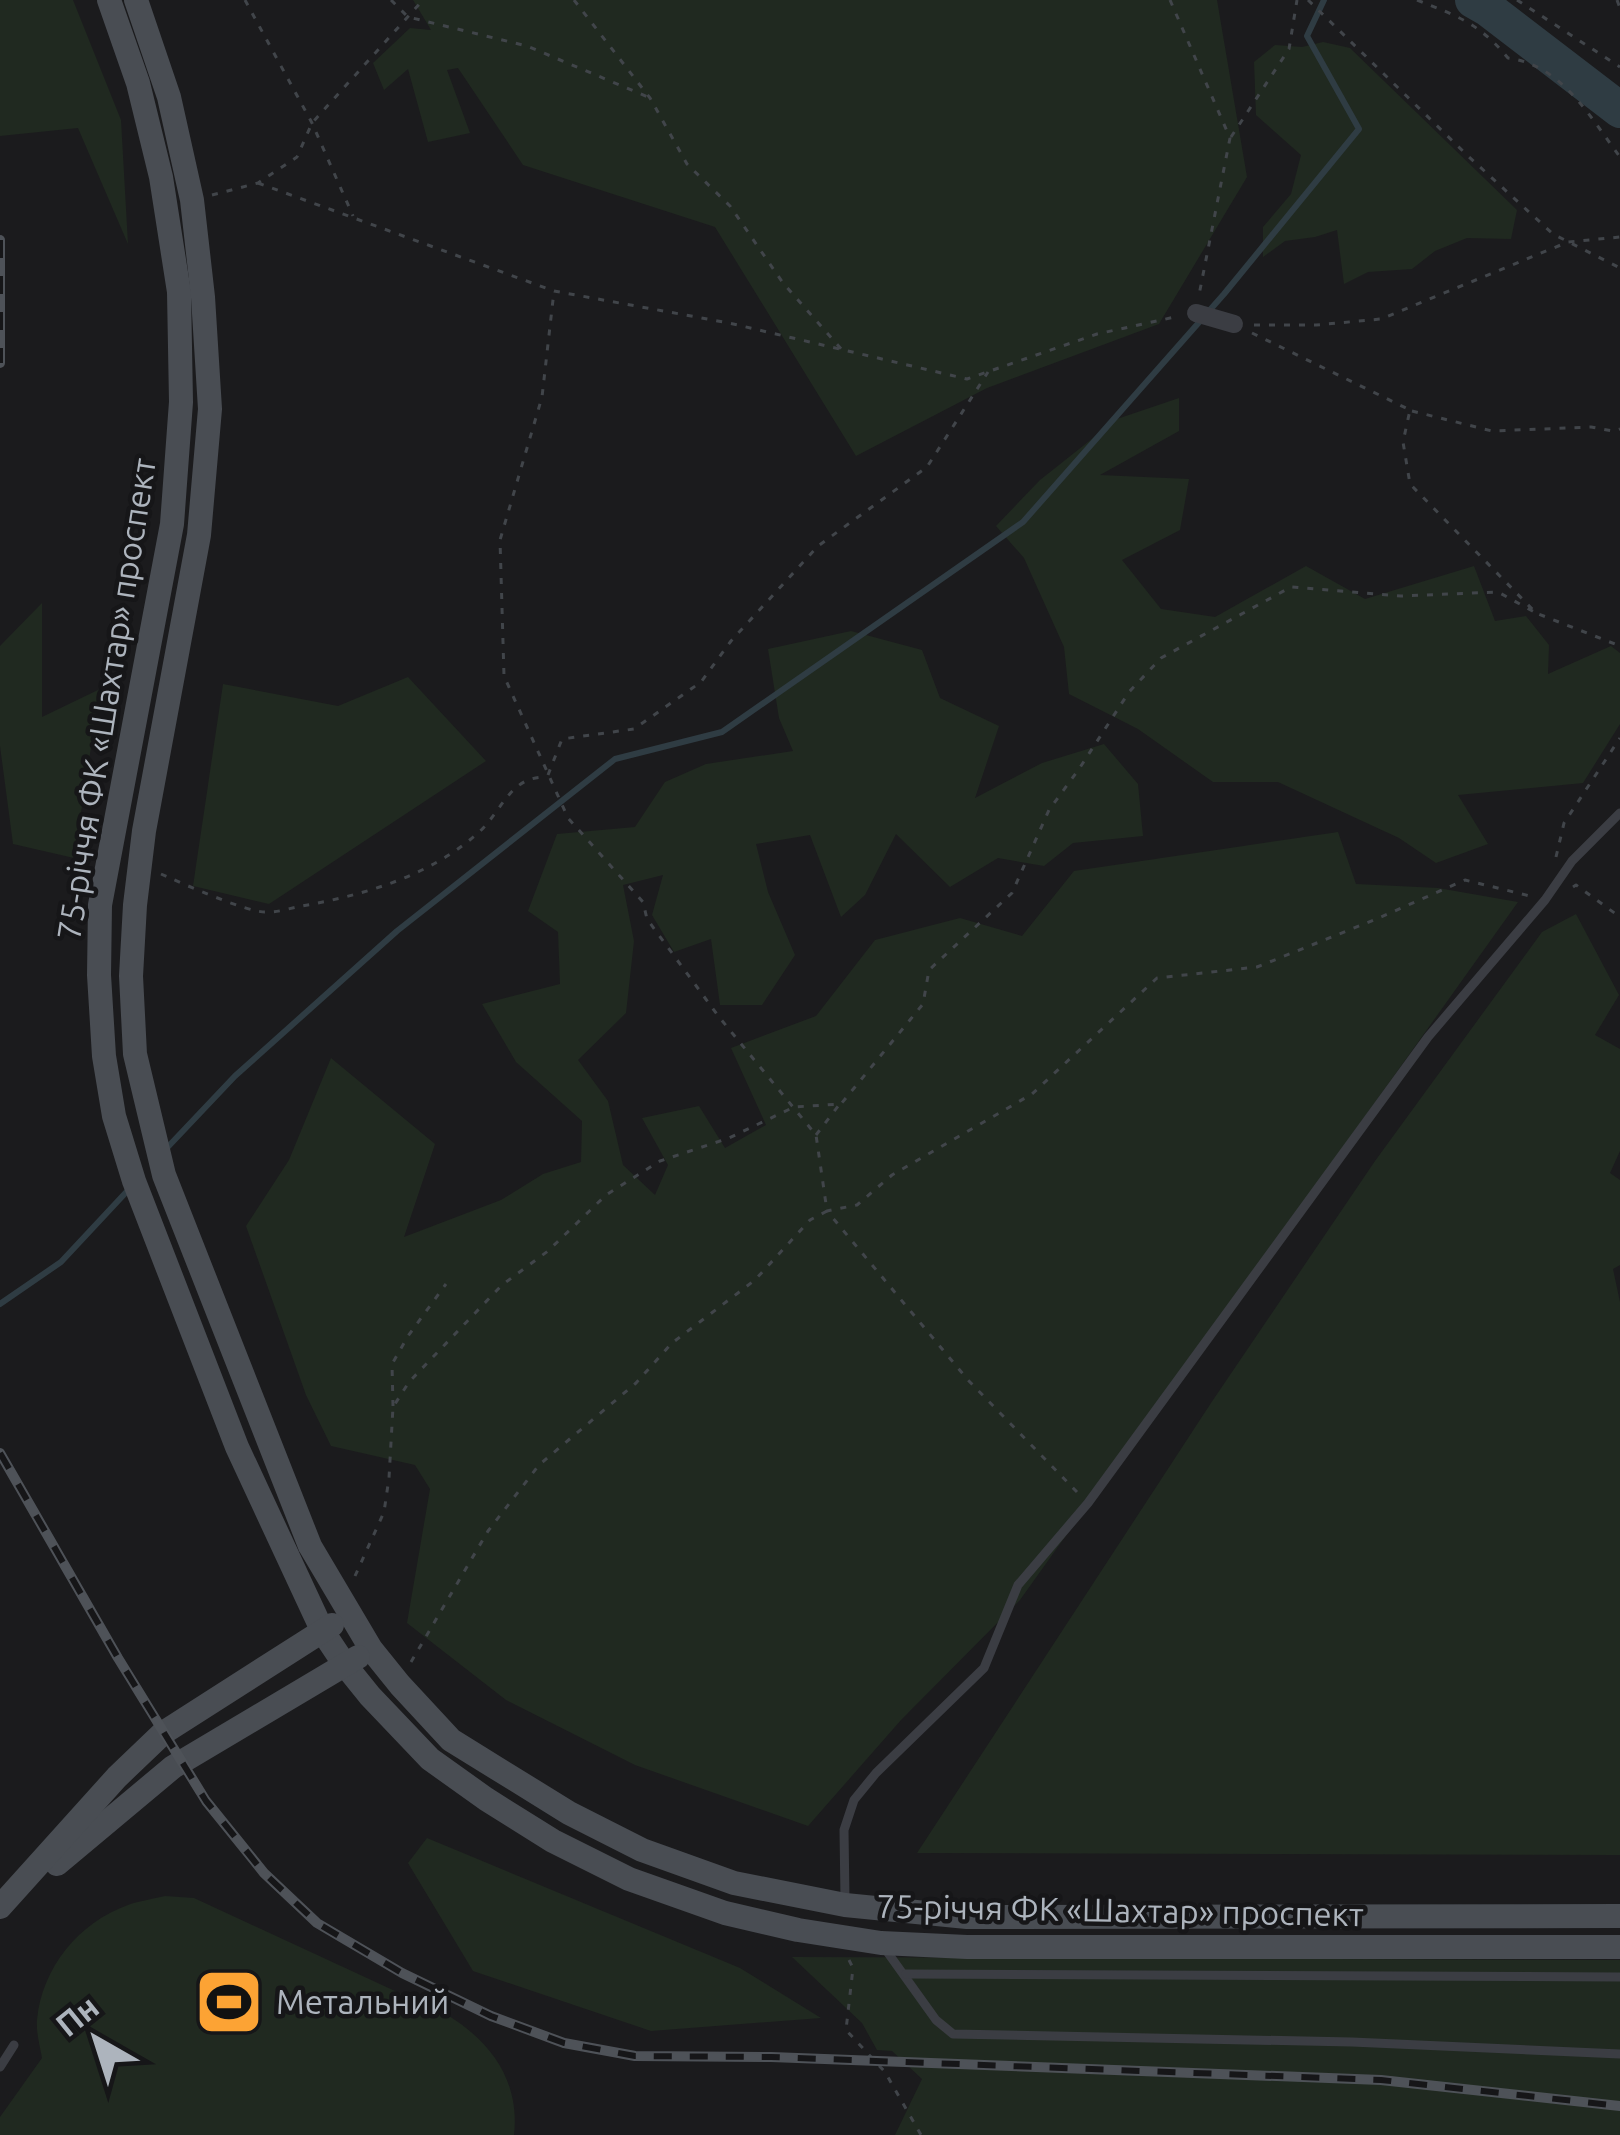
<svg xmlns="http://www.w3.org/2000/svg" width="1620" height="2135" font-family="Ubuntu,sans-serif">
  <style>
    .green { fill: #202920 }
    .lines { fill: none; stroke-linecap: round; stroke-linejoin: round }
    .stream { stroke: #2f3c43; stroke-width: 6 }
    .river { stroke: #2f3c43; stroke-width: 36 }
    .path { stroke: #41454a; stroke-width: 3; stroke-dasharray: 6 9; stroke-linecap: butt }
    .service { stroke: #3b3d43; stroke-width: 9 }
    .minor { stroke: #3b3d43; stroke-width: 18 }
    .secondary { stroke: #494d53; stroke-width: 24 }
    .rail-casing { stroke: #4e5258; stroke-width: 10 }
    .rail { stroke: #161618; stroke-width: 6; stroke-dasharray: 18; stroke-linecap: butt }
    .labels { text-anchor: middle; stroke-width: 9; stroke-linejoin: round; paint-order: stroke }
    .street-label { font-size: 33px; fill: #adb4bd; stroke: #161618 }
    .poi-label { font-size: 33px; fill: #adb4bd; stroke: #161618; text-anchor: start }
  </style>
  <rect width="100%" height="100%" fill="#1b1b1d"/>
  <g class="green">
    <path d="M0,0H73L121,120L128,244L78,128L0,136Z"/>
    <path d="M413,0H1217L1247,177L1159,324L987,388L856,456L715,227L523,165L458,68L447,70L470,133L428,142L408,69L384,90L373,63L410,28L431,30Z"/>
    <path d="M1323,42L1350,48L1517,210L1511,239L1467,238L1435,251L1412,269L1368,272L1344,284L1337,230L1315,237L1285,241L1263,257V227L1291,194L1301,155L1256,115L1254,62L1275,45L1302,47Z"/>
    <path d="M1179,398V431L1100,475L1189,479L1180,530L1122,560L1161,609L1215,617L1306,566L1365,599L1474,566L1495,621L1526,616L1549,645L1548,674L1611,646L1620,653V724L1583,783L1458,795L1488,844L1436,863L1399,838L1278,782H1213L1138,729L1069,694L1064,647L1024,558L996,526L1040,480L1117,419Z"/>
    <path d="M42,603V717L100,689L74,858L13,844L0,746V646Z"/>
    <path d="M851,631L922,650L940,698L999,726L975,798L1042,763L1104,744L1138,784L1143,836L1073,843L1044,866L998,858L950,887L896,834L865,895L841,917L810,835L756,844L768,892L795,955L762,1005H720L711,939L674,952L652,915L663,875L623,885L634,941L626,1013L578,1060L608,1101L623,1165L655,1195L668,1165L642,1118L699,1106L725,1148L766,1125L731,1048L816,1016L875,940L960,918L1022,936L1074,871L1338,832L1356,884L1438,888L1518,902L1020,1600L901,1720L808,1826L635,1765L506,1700L407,1623L430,1489L415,1465L331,1446L306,1395L246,1226L289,1160L331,1058L435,1144L404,1237L501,1200L543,1174L581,1162L582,1121L516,1062L482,1004L560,984L558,932L528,911L557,834L635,827L665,782L706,764L793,751L779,718L768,649Z"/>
    <path d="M408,677L486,761L269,904L193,886L223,684L338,706Z"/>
    <path d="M1576,914L1619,995L1595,1035L1620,1049V1151L1610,1173L1620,1180V1265L1613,1269L1620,1302V1855L917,1853L1211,1403L1375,1161L1542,932Z"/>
    <path d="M427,1838L740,1968L821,2018L651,2031L473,1971L408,1863Z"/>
    <path d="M165,1896L194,1898L449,2016C492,2043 520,2082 514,2135H0V2117L42,2058C40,2046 36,2033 37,2020C42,1968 78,1923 128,1905C139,1901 153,1899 165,1896Z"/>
    <path d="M792,1957L1620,1960V2135H895L922,2079L892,2051L877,2050L862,2023Z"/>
  </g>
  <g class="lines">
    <g class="stream">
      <path d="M164,1151L235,1076L397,931L615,759L722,732L1023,522L1224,294L1359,129L1307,36L1324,0"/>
      <path d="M0,1304L61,1262L131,1187"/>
    </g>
    <path class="river" d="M1473,0L1487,8L1620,110"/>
    <g class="path">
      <path d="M245,0L312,123L353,216"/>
      <path d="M391,0L408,17L527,46L648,97"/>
      <path d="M574,0L650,98L687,164L730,206L783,283L842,350"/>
      <path d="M1170,0L1230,138L1199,295"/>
      <path d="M1308,0L1468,156L1553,234L1620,268"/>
      <path d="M1417,0C1457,16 1479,23 1508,58C1562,65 1590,117 1620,157"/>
      <path d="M1517,0L1620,67"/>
      <path d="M1617,0L1620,8"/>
      <path d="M1231,137L1289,49L1297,0"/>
      <path d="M258,183L554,291L729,323L967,379L1097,334L1175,317"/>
      <path d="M212,195L258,183L297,157L312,123L423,0"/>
      <path d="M1254,325H1316L1381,319L1568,242L1620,237"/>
      <path d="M1252,333L1410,410L1403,442L1410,484L1536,613L1620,646"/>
      <path d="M1412,411L1492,431L1591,427L1613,431L1620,429"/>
      <path d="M548,775L562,739L634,729L701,682L731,641L818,546L927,467L988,372"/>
      <path d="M1556,857L1564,823L1620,738"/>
      <path d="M161,874C181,883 246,912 265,912C277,913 290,908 302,906C364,895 430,876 478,833C502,812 509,777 545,777"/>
      <path d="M1573,887L1576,885L1620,917"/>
      <path d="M816,1135L839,1105"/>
      <path d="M393,1406L392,1364L408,1336L446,1284"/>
      <path d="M1077,1492L968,1380L827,1211L857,1205L892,1175L1032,1094L1157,978L1257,967L1374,920L1465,880L1530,896"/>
      <path d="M355,1576L384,1512L389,1478L393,1407L409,1382L502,1285L548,1251L606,1195L660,1161L729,1138L794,1107L841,1104L923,1004L929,970L1012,893L1049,810L1079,769L1129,692L1161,658L1291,587L1401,596L1498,592L1536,613"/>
      <path d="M411,1662L488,1531L539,1465L636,1383L672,1343L755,1280L810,1220L827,1211L816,1135L719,1017L647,919L643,902L568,818L504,676L500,540L542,397L554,291"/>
      <path d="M849,1960L853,1968L846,2030L885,2072L921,2135"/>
    </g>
    <g class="service">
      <path d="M845,1899L844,1830L854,1800L876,1773L984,1668L1018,1585L1088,1503L1428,1037L1545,900L1572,861L1620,813"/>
      <path d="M883,1946L936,2020L953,2034L1352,2042L1620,2054"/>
      <path d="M906,1974L1620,1977"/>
      <path d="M0,2067L14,2045"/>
    </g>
    <path class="minor" d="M1196,313L1234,324"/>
    <g class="secondary">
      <path d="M109,0L138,83L161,177L179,292L181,402L172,524L100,905L99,975L104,1056L114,1116L134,1181L237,1447L323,1632L345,1665L370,1696L430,1759L486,1799L553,1841L629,1879L725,1913L798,1930L881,1943L967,1947H1620"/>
      <path d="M136,0L169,97L192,200L203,297L210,409L199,535L144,831L135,905L131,976L135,1054L164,1175L310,1546L371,1649L400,1685L451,1740L569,1813L642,1850L734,1883L845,1905L967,1917L1620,1916"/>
      <path d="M57,1864L173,1767L358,1657"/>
      <path d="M0,1907L117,1777L163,1733L332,1625"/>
    </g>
    <g class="rail-casing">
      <g id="rail">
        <path d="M0,240V363"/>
        <path d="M0,1453L118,1658L206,1801L264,1873L317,1923L402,1973L491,2016L564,2043L635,2056L771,2057L1381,2080L1620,2106"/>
      </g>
    </g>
    <use href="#rail" class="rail"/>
  </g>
  <defs>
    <g id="stadium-square" transform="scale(3.45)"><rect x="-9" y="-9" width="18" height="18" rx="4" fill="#fca334" stroke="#161618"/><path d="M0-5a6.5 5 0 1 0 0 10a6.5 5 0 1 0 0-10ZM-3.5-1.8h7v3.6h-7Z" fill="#111"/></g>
  </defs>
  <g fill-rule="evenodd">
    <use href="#stadium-square" x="229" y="2002"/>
  </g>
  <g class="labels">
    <g class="street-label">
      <text transform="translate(106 699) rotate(-81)" y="12">75-річчя ФК «Шахтар» проспект</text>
      <text transform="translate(1120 1910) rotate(1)" y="12">75-річчя ФК «Шахтар» проспект</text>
    </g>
    <g class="poi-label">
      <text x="276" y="2014">Метальний</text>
    </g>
  </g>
  <g transform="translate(96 2039) rotate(321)" stroke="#161618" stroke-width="9" paint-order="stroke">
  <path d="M0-9L21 45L0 30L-21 45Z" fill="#adb4bd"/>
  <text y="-18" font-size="33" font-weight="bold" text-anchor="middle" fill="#adb4bd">Пн</text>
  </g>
</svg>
